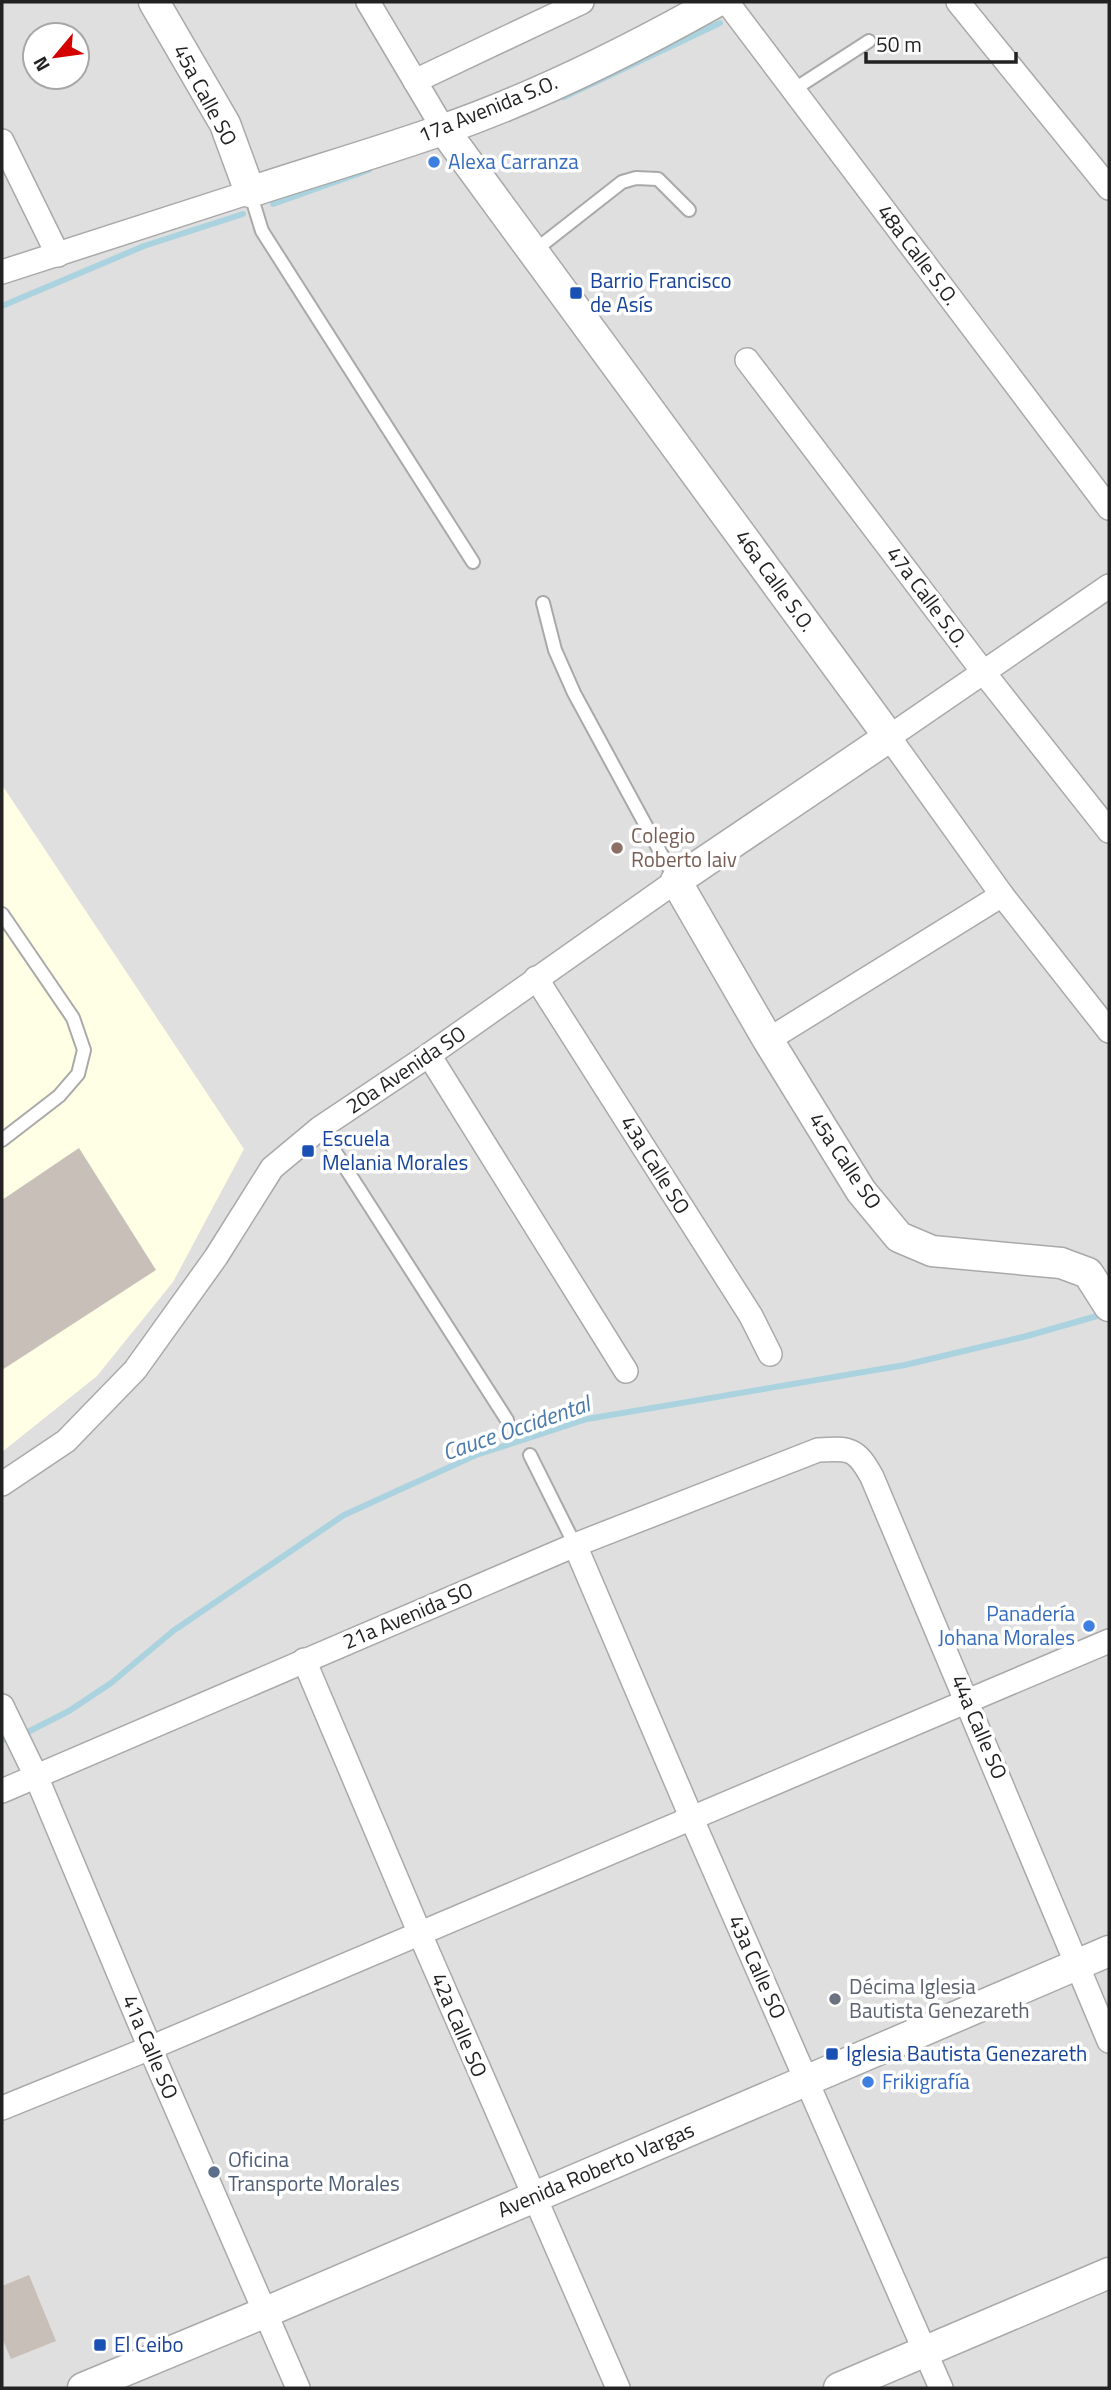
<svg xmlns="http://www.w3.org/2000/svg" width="1111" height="2390" font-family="'Titillium Web',sans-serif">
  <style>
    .residential { fill: #e0dfdf; fill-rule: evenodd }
    .education { fill: #ffffe5 }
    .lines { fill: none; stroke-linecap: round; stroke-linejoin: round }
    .stream { stroke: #aad3df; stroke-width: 6 }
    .building { fill: #c7bfb8 }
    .service-casing { stroke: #a9a9a9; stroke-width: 16 }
    .minor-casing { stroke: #a9a9a9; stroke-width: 26 }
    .tertiary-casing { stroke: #a9a9a9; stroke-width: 33 }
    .service { stroke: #fff; stroke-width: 12 }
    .minor { stroke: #fff; stroke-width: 23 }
    .tertiary { stroke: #fff; stroke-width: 30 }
    .shop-dot { fill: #3f7fe0; stroke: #fff; stroke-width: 2.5 }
    .transit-dot { fill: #1a4fb4; stroke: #fff; stroke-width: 2.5 }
    .education-dot { fill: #8d6e63; stroke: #fff; stroke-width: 2.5 }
    .worship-dot { fill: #6b7280; stroke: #fff; stroke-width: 2.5 }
    .service-dot { fill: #5c6f8a; stroke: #fff; stroke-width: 2.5 }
    .labels { text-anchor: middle; stroke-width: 7; stroke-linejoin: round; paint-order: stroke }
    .street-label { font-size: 21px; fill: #222; stroke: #fff }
    .shop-label { font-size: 21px; fill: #366cbe; stroke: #fff; text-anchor: start }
    .transit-label { font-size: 21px; fill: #164399; stroke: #fff; text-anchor: start }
    .education-label { font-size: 21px; fill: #785e54; stroke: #fff; text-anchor: start }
    .worship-label { font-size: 21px; fill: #5b616d; stroke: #fff; text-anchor: start }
    .service-label { font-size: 21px; fill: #4e5e75; stroke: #fff; text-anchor: start }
    .water-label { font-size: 23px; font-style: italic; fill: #4a7aab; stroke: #fff }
  </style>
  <rect width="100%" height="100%" fill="#f2efe9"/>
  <path class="residential" d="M2,2H1109V2388H2ZM35,35H77V77H35Z"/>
  <path class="education" d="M2,785L244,1149L173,1282L97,1376L2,1452Z"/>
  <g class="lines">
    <g class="stream">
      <path d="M564,97L720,23"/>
      <path d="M273,204L369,170"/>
      <path d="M2,306L144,246L243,214"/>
      <path d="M2,1740L14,1739L69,1711L111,1683L173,1631L344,1515L476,1455L587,1419L905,1365L1027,1336L1104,1314"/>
    </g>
  </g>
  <g class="building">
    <path d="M79,1148L156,1270L2,1370V1200Z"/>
    <path d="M29,2275L56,2341L11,2359L2,2338V2286Z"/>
  </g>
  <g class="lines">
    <g class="service-casing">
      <g id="service">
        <path d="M793,90L869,41"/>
        <path d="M250,192L262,231L473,562"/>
        <path d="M534,251L622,182L636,178L658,179L689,210"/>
        <path d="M543,603L555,650L574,693L676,881"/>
        <path d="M2,914L73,1018L84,1050L78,1074L59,1096L2,1140"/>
        <path d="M320,1128L507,1420"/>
        <path d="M530,1455L575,1545"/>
      </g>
    </g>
    <g class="minor-casing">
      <g id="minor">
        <path d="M368,2L444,130"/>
        <path d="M727,2L1109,508"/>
        <path d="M958,2L1109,188"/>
        <path d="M415,81L582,2"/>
        <path d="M2,141L58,255"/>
        <path d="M2,272L250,192"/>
        <path d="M747,360L984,673L1109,831"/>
        <path d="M1109,586L889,737L1002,895L1109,1031"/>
        <path d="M536,978L751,1316L770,1354"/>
        <path d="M768,1040L1002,895"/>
        <path d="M429,1055L626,1371"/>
        <path d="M2,1484L66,1441L135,1370L216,1257L272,1168L320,1128L429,1055L676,881"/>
        <path d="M575,1545L698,1833L941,2388"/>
        <path d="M304,1660L420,1934L618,2388"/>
        <path d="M2,1706L36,1776L150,2048L298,2388"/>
        <path d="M2,1791L575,1545L818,1450C850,1448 856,1448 872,1477L1109,2041"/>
        <path d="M2,2108L150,2048L1109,1641"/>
      </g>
    </g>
    <g class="tertiary-casing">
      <g id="tertiary">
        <path d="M154,2L225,124L250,192C314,171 379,152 442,130C537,97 629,51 716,2"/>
        <path d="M444,130L889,737L676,881L768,1040L861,1191L899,1237L932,1251L1061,1263L1088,1273L1109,1306"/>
        <path d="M83,2388L266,2312L1109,1951"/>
        <path d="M839,2388L1109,2273"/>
      </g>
    </g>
    <use href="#service" class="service"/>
    <use href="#minor" class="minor"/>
    <use href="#tertiary" class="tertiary"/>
  </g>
  <g class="shop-dot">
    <circle cx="434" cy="162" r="7"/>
    <circle cx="1089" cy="1626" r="7"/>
    <circle cx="868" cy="2082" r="7"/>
  </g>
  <g class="transit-dot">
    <rect x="569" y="286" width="14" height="14" rx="3.5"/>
    <rect x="301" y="1144" width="14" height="14" rx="3.5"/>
    <rect x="825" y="2047" width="14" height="14" rx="3.5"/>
    <rect x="93" y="2338" width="14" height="14" rx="3.5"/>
  </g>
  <circle class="education-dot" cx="617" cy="848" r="7"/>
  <circle class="worship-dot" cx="835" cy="1999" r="7"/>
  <circle class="service-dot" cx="214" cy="2172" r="7"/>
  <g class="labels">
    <g class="street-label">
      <text transform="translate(205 95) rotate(62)" y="7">45a Calle SO</text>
      <text transform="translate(488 109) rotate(-22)" y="7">17a Avenida S.O.</text>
      <text transform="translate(918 255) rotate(53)" y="7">48a Calle S.O.</text>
      <text transform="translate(775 581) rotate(54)" y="7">46a Calle S.O.</text>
      <text transform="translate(927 597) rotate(53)" y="7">47a Calle S.O.</text>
      <text transform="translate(406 1070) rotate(-34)" y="7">20a Avenida SO</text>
      <text transform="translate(845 1161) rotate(56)" y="7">45a Calle SO</text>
      <text transform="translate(655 1165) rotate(58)" y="7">43a Calle SO</text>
      <text transform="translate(408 1616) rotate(-23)" y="7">21a Avenida SO</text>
      <text transform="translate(979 1727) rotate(67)" y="7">44a Calle SO</text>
      <text transform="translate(757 1967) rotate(66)" y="7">43a Calle SO</text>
      <text transform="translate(459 2025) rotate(67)" y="7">42a Calle SO</text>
      <text transform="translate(150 2047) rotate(67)" y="7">41a Calle SO</text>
      <text transform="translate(596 2170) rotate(-23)" y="7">Avenida Roberto Vargas</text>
    </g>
    <g class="shop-label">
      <text x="448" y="169">Alexa Carranza</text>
      <text x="1075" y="1621" text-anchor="end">Panadería<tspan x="1075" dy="24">Johana Morales</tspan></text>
      <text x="882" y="2089">Frikigrafía</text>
    </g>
    <g class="transit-label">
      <text x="590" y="288">Barrio Francisco<tspan x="590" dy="24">de Asís</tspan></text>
      <text x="322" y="1146">Escuela<tspan x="322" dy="24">Melania Morales</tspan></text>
      <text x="846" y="2061">Iglesia Bautista Genezareth</text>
      <text x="114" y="2352">El Ceibo</text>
    </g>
    <g class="education-label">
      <text x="631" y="843">Colegio<tspan x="631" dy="24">Roberto laiv</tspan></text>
    </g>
    <g class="worship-label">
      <text x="849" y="1994">Décima Iglesia<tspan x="849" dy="24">Bautista Genezareth</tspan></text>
    </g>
    <g class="service-label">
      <text x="228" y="2167">Oficina<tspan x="228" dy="24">Transporte Morales</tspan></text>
    </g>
    <g class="water-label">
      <text transform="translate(516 1428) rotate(-19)" y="8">Cauce Occidental</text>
    </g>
  </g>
  <rect width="1111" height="2390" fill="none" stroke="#222222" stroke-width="7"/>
  <g transform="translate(56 56) rotate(241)"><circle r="33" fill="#ffffff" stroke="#a7a7a7" stroke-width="2"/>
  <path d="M0-5L12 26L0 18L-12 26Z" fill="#d40000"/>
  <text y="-10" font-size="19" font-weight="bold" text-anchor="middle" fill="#222222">N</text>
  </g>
  <path d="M866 52v10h150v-10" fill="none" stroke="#222222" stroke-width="3.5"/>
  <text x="876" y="52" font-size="21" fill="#222222" stroke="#ffffff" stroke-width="5" paint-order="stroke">50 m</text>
</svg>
